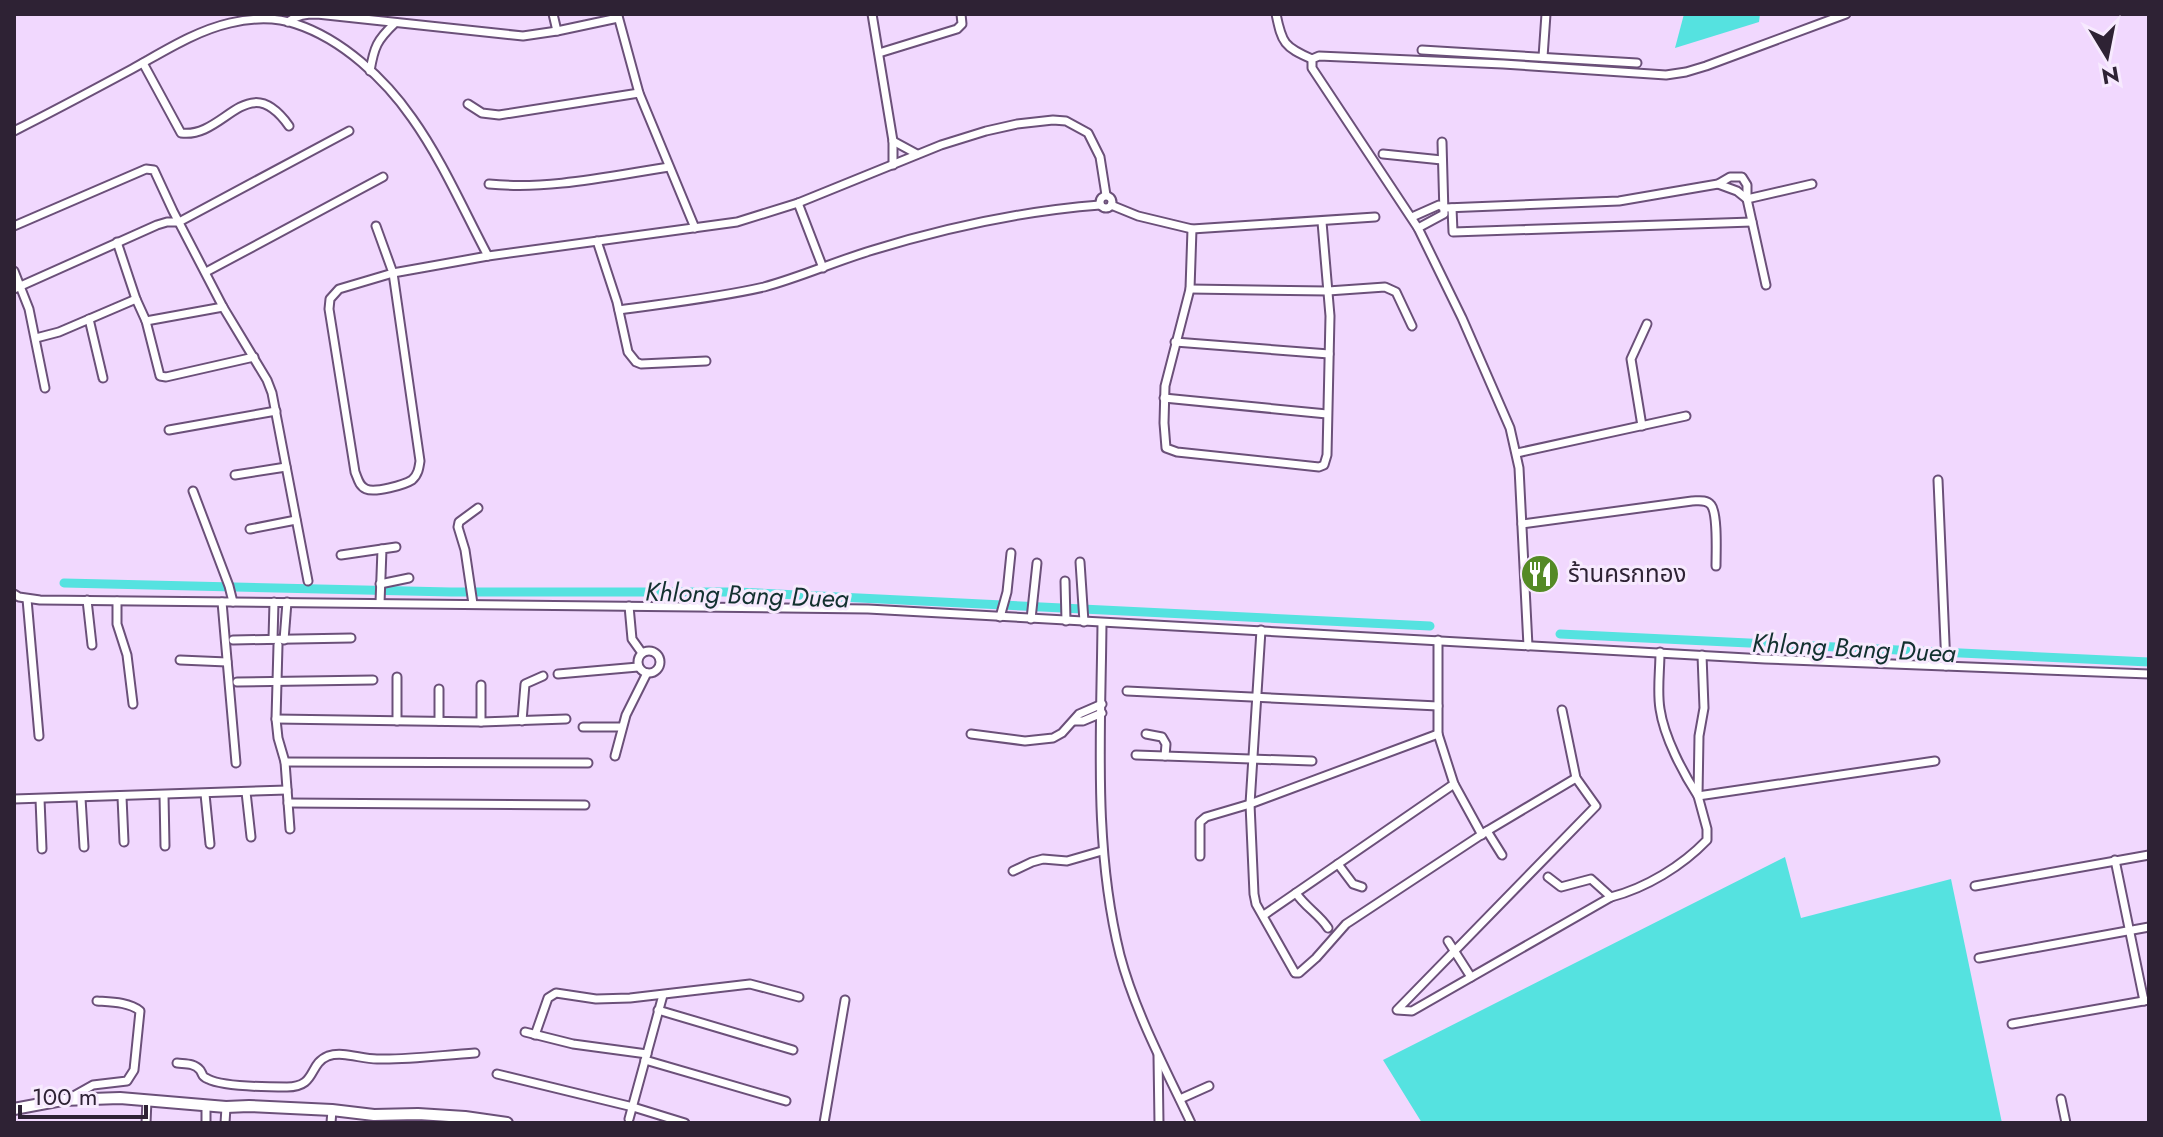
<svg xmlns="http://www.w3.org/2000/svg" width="2163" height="1137" font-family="Jost,'Noto Sans Thai',sans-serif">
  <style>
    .water { fill: #55e2e0 }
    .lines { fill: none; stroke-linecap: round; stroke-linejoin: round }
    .canal { stroke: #55e2e0; stroke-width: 9 }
    .street-casing { stroke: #6b5079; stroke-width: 11 }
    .secondary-casing { stroke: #6b5079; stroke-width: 14 }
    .street { stroke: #fff; stroke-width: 7 }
    .secondary { stroke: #fff; stroke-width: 10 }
    .labels { text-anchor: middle; stroke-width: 6; stroke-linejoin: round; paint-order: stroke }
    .poi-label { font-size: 24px; fill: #2e2234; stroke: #f7eafe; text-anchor: start }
    .water-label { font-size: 26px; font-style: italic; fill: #133130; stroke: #f7eafe }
  </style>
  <rect width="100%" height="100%" fill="#f1d8fe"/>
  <g class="water">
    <path d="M1684,14H1760L1759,22L1675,48Z"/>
    <path d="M1785,857L1801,918L1951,879L2002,1123H1422L1383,1060Z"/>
  </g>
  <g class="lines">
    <g class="canal">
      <path d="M64,583L451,592H738L1430,626"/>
      <path d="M1560,634L2149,662"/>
    </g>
    <g class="street-casing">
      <g id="street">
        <path d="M553,14L557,31"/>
        <path d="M872,14L893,141V165"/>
        <path d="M1276,14C1282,43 1284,47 1312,59"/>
        <path d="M618,16L639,93L695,228"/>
        <path d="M288,22C297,15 306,14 317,14L523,36L557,31L618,18"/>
        <path d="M1422,50L1637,63"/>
        <path d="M879,53L957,29L962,24L961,14"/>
        <path d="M1543,57L1546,14"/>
        <path d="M143,63L181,133C225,139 247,67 289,126"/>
        <path d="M370,71C374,47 377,40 395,23"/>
        <path d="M468,104L482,113L499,115L639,93"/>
        <path d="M14,131C54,111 93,90 132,69C163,52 195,31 230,23C251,18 276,17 296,24C342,39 385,79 412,118C442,160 464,211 488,256"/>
        <path d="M893,141L917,154"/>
        <path d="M1383,154L1442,160"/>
        <path d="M489,184C549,190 610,176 669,167"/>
        <path d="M1718,184L1737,191L1747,199"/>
        <circle cx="1106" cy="202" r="6"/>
        <path d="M1747,199L1812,184"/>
        <path d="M798,203L823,268"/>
        <path d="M1111,205L1138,216L1192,229L1375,217"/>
        <path d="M1452,208L1453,232L1752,222"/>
        <path d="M1412,217L1439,205L1445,208L1619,201L1718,184L1730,177H1742L1747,185V199L1766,285"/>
        <path d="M14,226L146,169L154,170L173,211L223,307L267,380L272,393L308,581"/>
        <path d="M376,226L393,273L420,461C419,468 418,475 412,480C404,485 375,493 366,489C359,486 358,479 355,472L329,309L330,299L339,289L393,273L488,256L737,222L798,203L941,145L986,131L1017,124L1053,120L1066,121L1088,133L1100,157L1106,195"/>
        <path d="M1418,228L1444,214L1442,142"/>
        <path d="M1192,229L1190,289L1165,386L1164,423L1166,448L1177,452L1319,467L1324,465L1327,455L1330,316L1322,222"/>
        <path d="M597,241L617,302L628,352L636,362L641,364L706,361"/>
        <path d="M117,242L136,299"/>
        <path d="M14,271L29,309L45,388"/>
        <path d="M206,272L383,177"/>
        <path d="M14,289L157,225L167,222H179L349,131"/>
        <path d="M1190,289L1328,291L1385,287L1396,292L1412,326"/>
        <path d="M619,310C668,303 716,298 764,287C801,277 836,261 873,250C948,227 1022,211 1100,205"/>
        <path d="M89,319L103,378"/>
        <path d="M146,321L160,376L166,377L254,357"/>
        <path d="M36,338L59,332L136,299L146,321L223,307"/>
        <path d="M1175,342L1329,354"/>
        <path d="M1164,398L1327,414"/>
        <path d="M1642,426L1631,359L1647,324"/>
        <path d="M169,430L276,411"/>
        <path d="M1517,453L1686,416"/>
        <path d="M235,475L286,467"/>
        <path d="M1938,480L1946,666"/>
        <path d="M193,491L229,586L233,602"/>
        <path d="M1522,524L1692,501C1698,501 1706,499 1711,505C1718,514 1716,553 1716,566"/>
        <path d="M250,529L296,520"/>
        <path d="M341,555L382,549"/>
        <path d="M1080,562L1084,622"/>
        <path d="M1065,581L1066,621"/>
        <path d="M380,584L409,578"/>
        <path d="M14,594L19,597L40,600L868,609L1765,659L2149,674"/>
        <path d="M27,599L39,736"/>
        <path d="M87,600L92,645"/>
        <path d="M117,601V624L127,655L133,704"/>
        <path d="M222,602L236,763"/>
        <path d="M380,603L382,549L396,547"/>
        <path d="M473,604L465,550L458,527L459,522L478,508"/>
        <path d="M629,606L632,639L642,653"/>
        <path d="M1000,617L1007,592L1011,553"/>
        <path d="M1031,619L1037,563"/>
        <path d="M1102,623C1101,734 1093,847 1120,955C1135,1012 1166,1070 1191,1123"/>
        <path d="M1261,630L1250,804L1254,894L1256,904L1295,973H1299L1316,958L1346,924L1487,831L1576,778"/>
        <path d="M273,639L274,602"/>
        <path d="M233,640L351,638"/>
        <path d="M284,640L287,602"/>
        <path d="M1438,640V734L1454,784L1482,835"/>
        <path d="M278,645L276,719L278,738L285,762L290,829"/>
        <path d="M1528,646L1519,468L1510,428L1462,318L1418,228L1312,68V59L1319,56L1503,64L1666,75L1686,72L1706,66L1846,14"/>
        <circle cx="649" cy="662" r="11"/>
        <path d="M1660,652C1660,671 1657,691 1660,709C1664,737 1683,773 1698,796L1935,761"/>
        <path d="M180,660L227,662"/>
        <path d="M558,674L638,667"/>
        <path d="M397,677V721"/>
        <path d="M237,682L373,680"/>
        <path d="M481,685V722"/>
        <path d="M439,689V721"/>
        <path d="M1127,691L1438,706"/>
        <path d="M1562,710L1576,778L1596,806L1397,1010L1412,1011L1611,897C1646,888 1682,866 1707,840V829L1698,796L1699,736L1704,708L1702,655"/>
        <path d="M276,719L481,722L566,719"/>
        <path d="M522,721L525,684L543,676"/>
        <path d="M1074,721H1083L1102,713"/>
        <path d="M583,727H621"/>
        <path d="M971,734L1025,741L1053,738L1062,733L1079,714L1102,704"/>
        <path d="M1146,734L1162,737L1166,744L1165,756"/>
        <path d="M1136,755L1312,761"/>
        <path d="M615,756L626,715L647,673"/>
        <path d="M285,762L588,763"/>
        <path d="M246,792L251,837"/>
        <path d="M205,794L210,844"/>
        <path d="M164,795L165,846"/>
        <path d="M122,797L124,842"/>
        <path d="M81,798L84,847"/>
        <path d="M14,799L287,790"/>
        <path d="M40,799L42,849"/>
        <path d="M288,803L585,805"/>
        <path d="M1487,831L1502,855"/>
        <path d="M1200,856V822L1206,817L1250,804L1438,734"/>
        <path d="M2115,860L2144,1001"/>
        <path d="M1338,864L1353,884L1362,887"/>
        <path d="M1013,871L1032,862L1043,859L1067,861L1102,851"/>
        <path d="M1548,877L1561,887L1591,879L1611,897"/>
        <path d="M1975,886L2149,855"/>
        <path d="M1296,893C1305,907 1319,914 1328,928"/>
        <path d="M1264,915L1454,784"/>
        <path d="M1448,941L1471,977"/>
        <path d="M1979,958L2149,927"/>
        <path d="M658,1010L793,1050"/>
        <path d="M2012,1024L2149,1000"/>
        <path d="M525,1032L573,1044L647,1054"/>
        <path d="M535,1035L548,998L556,993L596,999L630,998L750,984L799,997"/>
        <path d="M1158,1056L1159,1123"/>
        <path d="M645,1060L786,1101"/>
        <path d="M177,1063C186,1064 194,1063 200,1070C204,1076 201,1076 208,1079C223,1087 269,1087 287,1087C317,1087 308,1064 328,1056C343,1051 361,1059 377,1059C409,1060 443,1055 475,1053"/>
        <path d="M497,1074L633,1107L685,1123"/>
        <path d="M68,1099L93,1085L127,1081L134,1070L140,1011C129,1002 111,1002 97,1001"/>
        <path d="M1180,1099L1209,1086"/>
        <path d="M2061,1099L2066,1123"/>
        <path d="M206,1105V1123"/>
        <path d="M629,1119L663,995"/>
        <path d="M146,1123L147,1100"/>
        <path d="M225,1123L226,1107"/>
        <path d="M331,1123L332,1110"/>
        <path d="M824,1123L845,1000"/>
      </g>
    </g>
    <g class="secondary-casing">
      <path id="secondary" d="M14,1109L62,1100L120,1098L226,1107L249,1106L332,1110L374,1115L418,1114L465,1117L507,1123"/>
    </g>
    <use href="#street" class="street"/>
    <use href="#secondary" class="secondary"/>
  </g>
  <defs>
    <g id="restaurant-disc" transform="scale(2)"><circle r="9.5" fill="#548a25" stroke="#f7eafe"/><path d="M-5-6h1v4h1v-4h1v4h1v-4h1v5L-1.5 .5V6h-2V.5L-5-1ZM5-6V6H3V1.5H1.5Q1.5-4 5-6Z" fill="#fff"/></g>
  </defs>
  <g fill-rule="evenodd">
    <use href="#restaurant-disc" x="1540" y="574"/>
  </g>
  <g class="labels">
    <g class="poi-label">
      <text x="1568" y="582">ร้านครกทอง</text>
    </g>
    <g class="water-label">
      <text transform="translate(747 595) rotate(2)" y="9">Khlong Bang Duea</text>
      <text transform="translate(1854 648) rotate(3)" y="9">Khlong Bang Duea</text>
    </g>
  </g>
  <rect width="2163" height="1137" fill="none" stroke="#2e2234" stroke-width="32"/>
  <g transform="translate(2107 56) rotate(170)" stroke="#f7eafe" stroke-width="6" paint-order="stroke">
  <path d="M0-6L14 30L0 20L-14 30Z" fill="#2e2234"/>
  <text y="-12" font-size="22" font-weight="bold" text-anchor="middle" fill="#2e2234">N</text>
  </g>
  <path d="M20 1105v12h126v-12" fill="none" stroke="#2e2234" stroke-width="4"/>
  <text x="32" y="1105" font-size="24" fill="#2e2234" stroke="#f7eafe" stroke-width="6" paint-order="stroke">100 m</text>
</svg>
